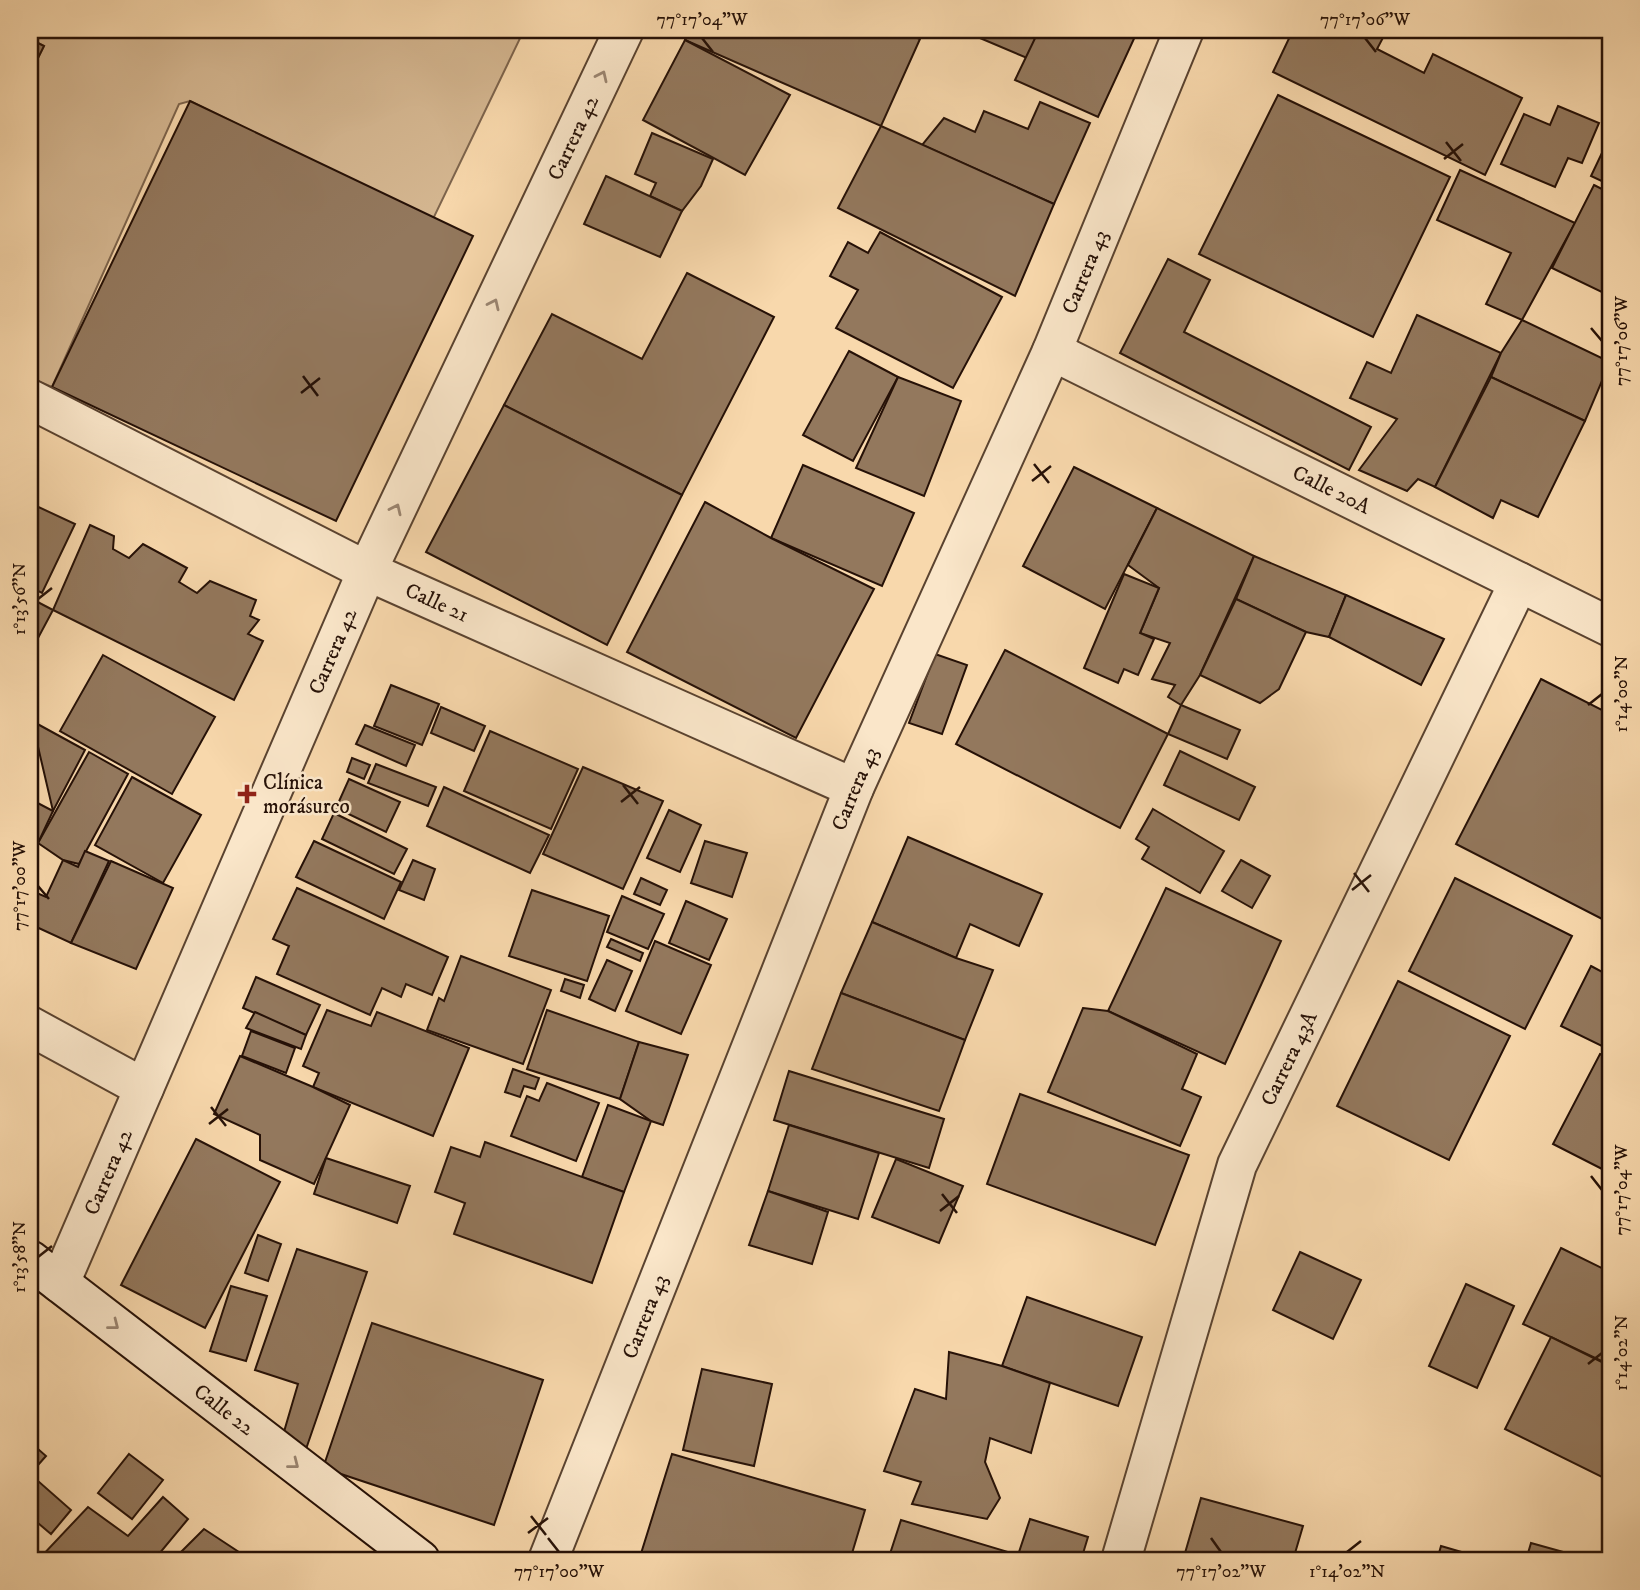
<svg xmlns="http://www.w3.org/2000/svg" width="1640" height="1590" font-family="'IM FELL DW Pica',serif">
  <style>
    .green { fill: #d4b690; stroke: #7d644c; stroke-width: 2 }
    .building { fill: #93785d; stroke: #261107; stroke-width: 2 }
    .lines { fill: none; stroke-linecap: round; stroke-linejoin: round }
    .street-casing { stroke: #5a4330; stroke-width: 42 }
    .secondary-casing { stroke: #261107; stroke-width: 42 }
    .street { stroke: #fae6c9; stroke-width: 38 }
    .secondary { stroke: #fae6c9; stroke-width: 38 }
    .oneway { stroke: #9b8672 }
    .ticks { fill: none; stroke: #261107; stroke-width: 2.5 }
    .poi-dot { fill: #8f2418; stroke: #fae6c9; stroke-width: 2.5 }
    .labels { text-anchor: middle; stroke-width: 5; stroke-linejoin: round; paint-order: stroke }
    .street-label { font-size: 21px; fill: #261107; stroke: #fae6c9 }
    .poi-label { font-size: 21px; fill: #261107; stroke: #fae6c9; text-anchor: start }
    .neatline { fill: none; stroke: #261107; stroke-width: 2.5 }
    .ticks-label { font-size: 18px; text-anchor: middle; fill: #261107 }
  </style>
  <rect width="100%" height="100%" fill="#f8d8ac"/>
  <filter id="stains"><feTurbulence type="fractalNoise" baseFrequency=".00286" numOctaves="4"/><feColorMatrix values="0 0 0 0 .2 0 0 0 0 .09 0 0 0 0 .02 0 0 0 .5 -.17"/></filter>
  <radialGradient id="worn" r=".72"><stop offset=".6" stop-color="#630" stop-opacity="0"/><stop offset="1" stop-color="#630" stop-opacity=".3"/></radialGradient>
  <path class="green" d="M30,30H524L433,219L190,101L179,104L52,387L30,378V74L44,46L30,39Z"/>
  <g class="building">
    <path d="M690,30H898L920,39L881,126L685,40Z"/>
    <path d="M961,30H1039L1027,58Z"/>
    <path d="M1039,30H1138L1098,117L1015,80Z"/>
    <path d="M1293,30H1387L1377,49L1424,73L1433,54L1522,98L1485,175L1273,72Z"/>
    <path d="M30,39L44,46L30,74Z"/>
    <path d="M685,40L790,95L745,175L643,120Z"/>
    <path d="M1278,95L1450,177L1373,337L1199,254Z"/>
    <path d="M190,101L473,236L336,521L52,387Z"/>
    <path d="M1040,102L1090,123L1054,204L922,145L944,118L975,132L984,111L1028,129Z"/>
    <path d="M1558,106L1599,123L1582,163L1568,158L1555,187L1501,164L1524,114L1550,125Z"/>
    <path d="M881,126L1054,204L1015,296L838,208Z"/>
    <path d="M652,133L713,159L701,186L682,211L650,196L656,183L635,174Z"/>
    <path d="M1610,136V185L1591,176Z"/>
    <path d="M1460,170L1575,223L1522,320L1486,304L1511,253L1437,220Z"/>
    <path d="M606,176L682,211L660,257L584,224Z"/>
    <path d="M1594,185L1610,193V296L1552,268Z"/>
    <path d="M880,232L1002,297L953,388L836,328L858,290L830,276L848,242L868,253Z"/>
    <path d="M1168,259L1210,280L1184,332L1371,427L1349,470L1120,353Z"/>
    <path d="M687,273L774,317L682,495L504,405L552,314L642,359Z"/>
    <path d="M1417,315L1501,353L1435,487L1418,479L1407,491L1359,470L1397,419L1350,398L1367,362L1391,373Z"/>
    <path d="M1522,320L1610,362L1585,421L1491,377L1501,353Z"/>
    <path d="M849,351L898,377L853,461L803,435Z"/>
    <path d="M898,377L961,401L924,496L856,468Z"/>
    <path d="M1491,377L1585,421L1538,517L1501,500L1493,518L1435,487Z"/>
    <path d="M504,405L682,495L607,645L426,552Z"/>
    <path d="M803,465L914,513L882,586L771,538Z"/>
    <path d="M1074,467L1157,508L1105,609L1023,566Z"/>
    <path d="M705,502L771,538L874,589L796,738L627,652Z"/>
    <path d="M32,504L75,524L42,593L30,587V509Z"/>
    <path d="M1157,508L1254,556L1200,675L1181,705L1168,697L1175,685L1152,679L1170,643L1140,633L1159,588L1128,565Z"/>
    <path d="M90,525L114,536L113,549L129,558L143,544L187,568L179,582L197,593L210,581L256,600L250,616L259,620L248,634L263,641L234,700L53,610Z"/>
    <path d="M1254,556L1346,595L1329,637L1306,632L1236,599Z"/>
    <path d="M1124,574L1159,588L1140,633L1154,639L1138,675L1124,669L1118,683L1084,668Z"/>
    <path d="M1346,595L1444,639L1421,685L1329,637Z"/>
    <path d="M30,598L53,610L30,653Z"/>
    <path d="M1236,599L1306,632L1279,689L1260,703L1200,675Z"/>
    <path d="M1005,650L1168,734L1120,828L956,744Z"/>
    <path d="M935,654L967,665L942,734L909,723Z"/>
    <path d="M103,655L215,717L172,794L60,731Z"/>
    <path d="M1541,679L1610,714V923L1456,844Z"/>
    <path d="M391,685L439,704L422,745L374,726Z"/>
    <path d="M1181,705L1240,730L1227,759L1168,734Z"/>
    <path d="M441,707L485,726L474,751L431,733Z"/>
    <path d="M32,721L85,750L53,811Z"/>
    <path d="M365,725L415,745L406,766L356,744Z"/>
    <path d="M490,731L578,769L551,829L464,791Z"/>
    <path d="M1180,751L1255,787L1239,820L1164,785Z"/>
    <path d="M89,752L128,774L79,864L63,860L38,843Z"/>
    <path d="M352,758L370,765L364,779L347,772Z"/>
    <path d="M376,764L436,787L428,806L368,783Z"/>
    <path d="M583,767L663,801L623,889L543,854Z"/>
    <path d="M132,777L201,815L163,883L95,845Z"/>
    <path d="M349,779L400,802L386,832L336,808Z"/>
    <path d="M444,787L549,835L530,873L427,826Z"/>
    <path d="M30,799L53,811L38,843L30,839Z"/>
    <path d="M1153,809L1224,851L1200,893L1142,859L1149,847L1136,839Z"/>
    <path d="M669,810L701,825L680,872L647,858Z"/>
    <path d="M334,813L407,849L394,874L322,839Z"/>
    <path d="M908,837L1042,894L1019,946L970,924L956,958L872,922Z"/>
    <path d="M314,841L401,882L384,919L296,877Z"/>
    <path d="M705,841L747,853L732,897L691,883Z"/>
    <path d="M85,851L109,861L71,943L30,924V890L46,897L63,860L78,867Z"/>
    <path d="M413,860L435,869L424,900L399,890Z"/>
    <path d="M1241,860L1270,876L1252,908L1222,891Z"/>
    <path d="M111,861L173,888L136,969L71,943Z"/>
    <path d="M641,878L667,890L660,905L634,894Z"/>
    <path d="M1455,878L1572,936L1525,1029L1409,971Z"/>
    <path d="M297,888L448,957L432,995L406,984L401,997L382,988L370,1015L277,974L289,946L273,939Z"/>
    <path d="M1166,888L1281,941L1225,1064L1108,1011Z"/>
    <path d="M532,890L609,916L587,981L509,956Z"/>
    <path d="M622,896L664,914L648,949L607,932Z"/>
    <path d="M686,901L727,919L709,960L669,943Z"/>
    <path d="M872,922L956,958L993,970L965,1040L841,993Z"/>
    <path d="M611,939L643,953L640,961L607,947Z"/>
    <path d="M655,941L711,965L681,1034L626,1011Z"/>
    <path d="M461,956L551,990L523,1064L427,1030L439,998L444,1001Z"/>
    <path d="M607,960L632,971L615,1011L589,999Z"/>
    <path d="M1591,966L1610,976V1050L1561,1026Z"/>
    <path d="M256,977L320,1005L306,1035L243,1008Z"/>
    <path d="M565,979L584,985L580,998L561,991Z"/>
    <path d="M1398,981L1510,1036L1449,1160L1337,1106Z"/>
    <path d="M841,993L965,1040L939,1111L812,1069Z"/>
    <path d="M1083,1008L1108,1011L1197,1054L1182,1089L1201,1097L1180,1146L1048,1092Z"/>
    <path d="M327,1010L371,1026L377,1012L469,1048L433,1136L313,1087L319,1073L303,1066Z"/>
    <path d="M547,1010L639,1042L620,1099L527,1069Z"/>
    <path d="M255,1012L306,1035L301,1049L246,1028Z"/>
    <path d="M251,1031L295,1048L286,1073L242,1056Z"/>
    <path d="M639,1042L688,1055L663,1125L651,1121L620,1099Z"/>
    <path d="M1600,1054L1610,1059V1173L1553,1144Z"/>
    <path d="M240,1056L313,1087L350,1105L314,1184L260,1160V1135L214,1114Z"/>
    <path d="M513,1069L539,1078L535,1089L524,1086L520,1097L505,1092Z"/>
    <path d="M789,1071L944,1119L929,1168L774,1120Z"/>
    <path d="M547,1083L599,1103L576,1161L511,1136L527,1096L539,1101Z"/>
    <path d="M1020,1094L1189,1155L1155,1245L987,1184Z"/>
    <path d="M608,1105L651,1121L624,1192L582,1177Z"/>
    <path d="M789,1125L879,1153L858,1219L768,1191Z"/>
    <path d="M196,1139L280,1182L205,1328L121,1285Z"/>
    <path d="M485,1142L624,1192L592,1283L454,1234L465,1203L435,1192L451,1147L480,1157Z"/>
    <path d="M326,1158L410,1186L397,1223L314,1194Z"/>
    <path d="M896,1159L963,1186L939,1243L872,1217Z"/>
    <path d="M768,1191L828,1212L812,1264L749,1245Z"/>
    <path d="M258,1235L281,1244L268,1281L245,1273Z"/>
    <path d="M1561,1248L1610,1272V1365L1523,1324Z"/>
    <path d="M297,1249L367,1272L305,1452L281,1442L298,1384L255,1370Z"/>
    <path d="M1300,1252L1361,1280L1333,1339L1273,1310Z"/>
    <path d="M1466,1284L1514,1306L1477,1388L1429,1366Z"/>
    <path d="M231,1286L267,1296L246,1361L210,1351Z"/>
    <path d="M1027,1297L1142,1337L1118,1406L1002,1366Z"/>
    <path d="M372,1323L543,1380L494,1525L323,1468Z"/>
    <path d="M1551,1337L1610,1366V1481L1505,1429Z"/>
    <path d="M949,1352L1002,1366L1050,1383L1031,1453L990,1438L985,1462L1000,1498L987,1519L912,1504L921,1482L884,1471L915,1389L946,1399Z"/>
    <path d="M702,1369L772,1384L754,1466L683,1450Z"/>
    <path d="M30,1442L46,1456L30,1474L71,1510L51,1534L32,1518L30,1521L32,1499L30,1497Z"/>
    <path d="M129,1454L163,1480L132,1519L98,1493Z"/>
    <path d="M672,1454L865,1510L850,1560H639Z"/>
    <path d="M163,1497L188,1519L154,1560H38L88,1507L128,1536Z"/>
    <path d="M1201,1498L1303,1526L1293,1560H1183Z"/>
    <path d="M1030,1519L1088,1537L1081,1560H888L901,1520L1018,1555Z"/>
    <path d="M204,1529L251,1560H194L182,1551Z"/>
    <path d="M1531,1543L1592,1560H1526Z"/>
    <path d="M1441,1546L1489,1560H1437Z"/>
  </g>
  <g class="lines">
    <g class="street-casing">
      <g id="street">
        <path id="s1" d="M1052,351L1610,627"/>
        <path id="s2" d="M30,399L367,571L854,788"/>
        <path d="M30,1026L144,1088"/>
        <path id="s3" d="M60,1283L367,571L624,30"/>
        <path id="s4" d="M548,1560L854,788L1052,351L1184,30"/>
        <path id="s5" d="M1121,1560L1237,1165L1519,582"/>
      </g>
    </g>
    <g class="secondary-casing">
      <g id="secondary">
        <path id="s6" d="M30,1260L420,1560"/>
      </g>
    </g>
    <use href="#street" class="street"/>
    <use href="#secondary" class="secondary"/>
  </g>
  <defs><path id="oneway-chevron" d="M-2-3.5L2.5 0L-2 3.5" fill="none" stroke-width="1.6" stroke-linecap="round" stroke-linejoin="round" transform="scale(1.75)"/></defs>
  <g class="oneway">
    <use href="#oneway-chevron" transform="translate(602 76) rotate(-65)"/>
    <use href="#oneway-chevron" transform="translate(494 304) rotate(-65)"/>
    <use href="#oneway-chevron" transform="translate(396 509) rotate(-65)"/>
    <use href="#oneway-chevron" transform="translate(114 1325) rotate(38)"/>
    <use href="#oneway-chevron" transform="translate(294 1464) rotate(38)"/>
  </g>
  <path class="ticks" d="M702,38L713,52M1365,38L1376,52M1446,142L1461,161M1444,159L1463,144M1591,328L1602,341M303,376L318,396M301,393L320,378M1034,464L1049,483M1032,481L1051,466M38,599L52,588M1588,705L1602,694M623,785L638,804M621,802L640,787M1354,873L1369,892M38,886L49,899M1352,890L1371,875M211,1107L226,1126M209,1124L228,1109M1591,1176L1602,1190M942,1194L957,1213M940,1211L959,1196M38,1257L52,1246M1588,1364L1602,1353M531,1516L546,1535M528,1533L548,1518M548,1538L559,1552M1211,1538L1221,1552M1347,1552L1361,1541"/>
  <path class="poi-dot" d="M243.5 783.5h7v7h7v7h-7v7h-7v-7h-7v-7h7z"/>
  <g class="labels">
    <g class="street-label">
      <text dy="7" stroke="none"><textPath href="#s3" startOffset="1255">Carrera 42</textPath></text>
      <text dy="7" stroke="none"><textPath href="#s4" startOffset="1396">Carrera 43</textPath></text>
      <text dy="7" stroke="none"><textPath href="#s1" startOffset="312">Calle 20A</textPath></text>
      <text dy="7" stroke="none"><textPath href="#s2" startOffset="455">Calle 21</textPath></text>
      <text dy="7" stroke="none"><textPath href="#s3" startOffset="688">Carrera 42</textPath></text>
      <text dy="7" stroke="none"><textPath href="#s4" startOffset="830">Carrera 43</textPath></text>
      <text dy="7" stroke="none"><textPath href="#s5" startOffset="530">Carrera 43A</textPath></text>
      <text dy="7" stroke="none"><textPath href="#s3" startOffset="121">Carrera 42</textPath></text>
      <text dy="7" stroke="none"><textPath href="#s4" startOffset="262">Carrera 43</textPath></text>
      <text dy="7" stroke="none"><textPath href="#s6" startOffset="245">Calle 22</textPath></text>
    </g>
    <g class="poi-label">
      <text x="263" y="789">Clínica<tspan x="263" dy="24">morásurco</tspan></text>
    </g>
  </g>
  <rect width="1640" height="1590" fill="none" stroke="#f8d8ac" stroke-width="77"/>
  <rect x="38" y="38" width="1564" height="1514" class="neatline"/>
  <g class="ticks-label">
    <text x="702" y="25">77°17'04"W</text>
    <text x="1365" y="25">77°17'06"W</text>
    <text transform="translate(1621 341) rotate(-90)" y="6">77°17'06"W</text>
    <text transform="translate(19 599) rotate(-90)" y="6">1°13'56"N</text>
    <text transform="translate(1621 694) rotate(-90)" y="6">1°14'00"N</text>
    <text transform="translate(19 886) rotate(-90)" y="6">77°17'00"W</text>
    <text transform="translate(1621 1190) rotate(-90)" y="6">77°17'04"W</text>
    <text transform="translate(19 1257) rotate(-90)" y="6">1°13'58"N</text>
    <text transform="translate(1621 1353) rotate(-90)" y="6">1°14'02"N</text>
    <text x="559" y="1577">77°17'00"W</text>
    <text x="1221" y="1577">77°17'02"W</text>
    <text x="1347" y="1577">1°14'02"N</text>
  </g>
  <rect width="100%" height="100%" filter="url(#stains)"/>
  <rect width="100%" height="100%" fill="url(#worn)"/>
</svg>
